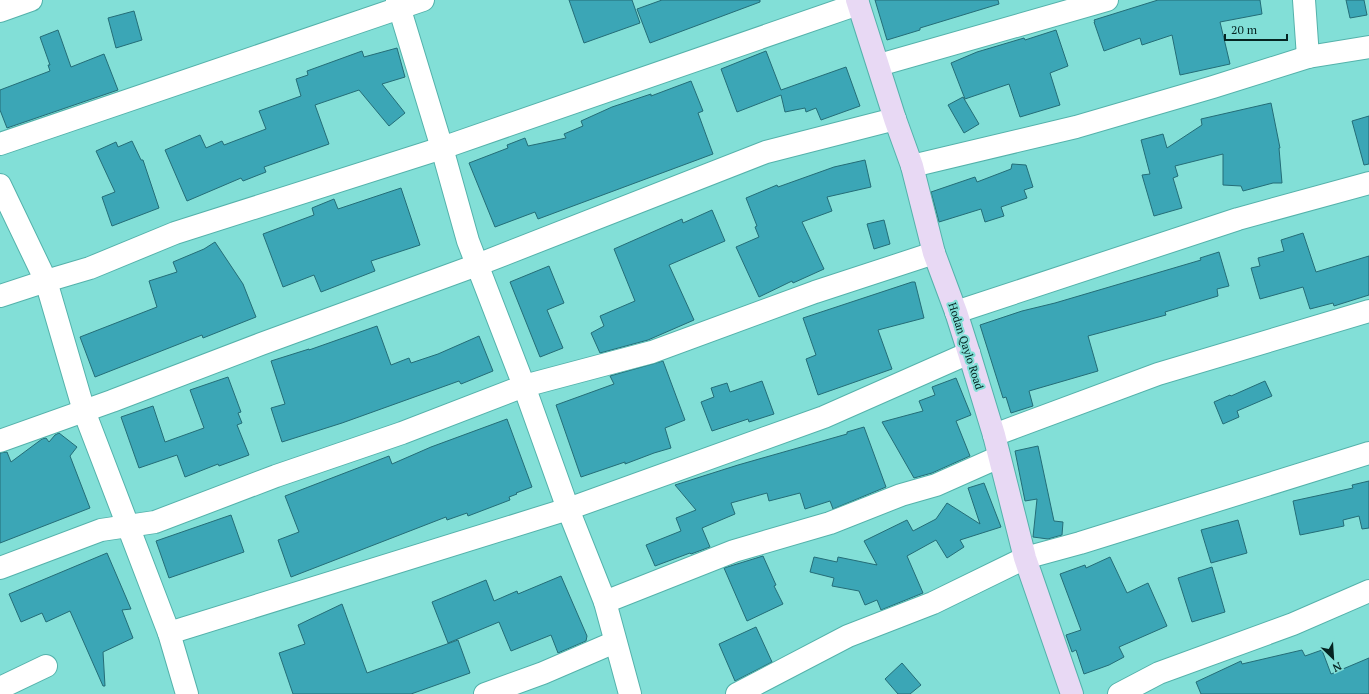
<svg xmlns="http://www.w3.org/2000/svg" width="1369" height="694" font-family="'PT Serif',serif">
  <style>
    .building { fill: #3ba6b6; stroke: #246d77 }
    .lines { fill: none; stroke-linecap: round; stroke-linejoin: round }
    .street-casing { stroke: #54b2ab; stroke-width: 24 }
    .secondary-casing { stroke: #54b2ab; stroke-width: 24 }
    .street { stroke: #fff; stroke-width: 22 }
    .secondary { stroke: #e8d9f4; stroke-width: 22 }
    .labels { text-anchor: middle; stroke-width: 4; stroke-linejoin: round; paint-order: stroke }
    .street-label { font-size: 11px; fill: #052422; stroke: #82dfd7 }
  </style>
  <rect width="100%" height="100%" fill="#82dfd7"/>
  <g class="building">
    <path d="M569,0H632L640,23L584,43Z"/>
    <path d="M662,0H760V2L650,43L637,9Z"/>
    <path d="M875,0H998L999,4L920,28V30L887,40Z"/>
    <path d="M1158,0H1260L1262,14L1220,22L1230,64L1180,75L1172,35L1142,45L1140,38L1104,51L1094,22H1095L1094,20Z"/>
    <path d="M1346,0H1364L1367,15L1350,18Z"/>
    <path d="M134,11L142,40L116,48L108,18Z"/>
    <path d="M58,30L71,67L104,54L118,90L7,128L0,110V90L50,71L48,65H50L40,37Z"/>
    <path d="M1056,30L1068,66L1050,73L1060,105L1020,117L1009,84L965,99L951,63L977,52L1024,38L1025,40Z"/>
    <path d="M397,48L405,77L382,84L405,113L389,126L359,90L315,105L329,144L264,167L266,172L243,181L241,178L187,201L165,150L200,135L206,148L222,141L224,145L266,129L259,111L301,96L296,79L308,75L307,71L362,51L364,57Z"/>
    <path d="M766,51L781,90L846,67L860,106L821,120L816,108L806,112L805,108L785,112L781,95L737,112L721,69Z"/>
    <path d="M691,81L703,111L698,113L713,154L538,219L535,212L495,227L469,163L508,148L507,145L525,138L528,146L566,138L564,134L583,126L581,121L612,107L651,94V96Z"/>
    <path d="M963,97L979,124L964,133L948,105Z"/>
    <path d="M1271,103L1280,148H1279L1282,183H1273L1243,191L1241,186L1223,185V154L1175,166L1178,176L1173,178L1182,208L1154,216L1142,175L1150,174L1141,140L1163,134L1167,148L1202,125L1201,119Z"/>
    <path d="M1369,116V164L1364,165L1352,121Z"/>
    <path d="M132,141L141,160H143L159,208L112,226L102,197L115,192L96,151L116,142L118,147Z"/>
    <path d="M865,160L871,187L827,197L832,211L802,222L824,269L793,283L792,281L759,297L736,247L759,237L755,227L757,226L746,198L777,185L778,187L834,167Z"/>
    <path d="M1012,164L1026,165L1033,187L1024,190L1027,198L1001,207L1004,216L985,222L981,209L939,222L931,192L975,177L977,182L1011,169Z"/>
    <path d="M401,188L420,245L371,261L375,271L321,292L314,275L283,287L263,234L314,215L312,208L334,199L338,209Z"/>
    <path d="M712,210L725,241L669,265L694,320L648,340L600,353L591,333L604,326L600,316L635,301L614,249L682,219L683,223Z"/>
    <path d="M884,220L890,244L874,249L867,224Z"/>
    <path d="M1303,233L1316,272L1369,256V295L1334,306L1333,303L1310,309L1303,287L1260,299L1251,268L1260,266L1258,258L1284,251L1281,240Z"/>
    <path d="M215,242L243,284L256,317L203,338L202,335L95,377L80,337L157,307L149,281L177,272L173,262L204,249Z"/>
    <path d="M1219,252L1229,286L1217,289L1218,296L1165,312L1166,315L1088,336L1098,371L1029,391L1033,406L1011,413L1006,397L1003,398L980,325L1022,311L1055,303L1201,260L1200,258Z"/>
    <path d="M549,266L564,303L547,310L563,348L540,357L510,282Z"/>
    <path d="M912,282H915L924,318L878,330L892,369L818,395L806,359L816,355L803,318Z"/>
    <path d="M377,326L391,365L409,358L411,363L438,354L479,336L493,371L461,384L459,381L342,423L282,442L271,408L285,404L271,361L309,349V350Z"/>
    <path d="M663,361L685,420L665,428L671,448L654,453L625,464V462L581,477L556,405L614,384L610,376Z"/>
    <path d="M228,377L241,412L238,413L242,423L237,425L249,455L219,466L218,464L185,477L177,455L139,468L121,417L153,406L165,442L204,428L190,390Z"/>
    <path d="M956,378L971,415L956,421L970,456L932,473L914,478L882,422L923,411L919,401L935,395L932,387Z"/>
    <path d="M762,381L774,414L749,422L748,419L712,431L701,402L714,397L711,388L727,383L730,392Z"/>
    <path d="M1265,381L1272,396L1237,411L1239,417L1223,424L1214,402L1230,395L1231,396Z"/>
    <path d="M507,419L532,487L516,493L517,494L509,497L510,500L468,516L467,513L447,520L446,517L291,577L278,540L299,532L285,496L389,456L392,464L431,447Z"/>
    <path d="M864,427L886,487L833,509L830,501L805,509L800,493L769,501L767,493L731,503L735,514L702,528L710,547L691,554L690,553L655,566L646,545L681,531L676,518L696,510L675,485L738,465L847,434V432Z"/>
    <path d="M59,433L77,447L70,456L90,508L0,543V453L7,452L11,462L42,439L46,438L49,442L55,435Z"/>
    <path d="M1038,446L1054,521L1063,522L1062,535L1048,539L1033,537L1037,499L1025,501L1015,451Z"/>
    <path d="M1369,481V528L1362,529L1359,516L1343,520L1344,526L1300,535L1293,501L1353,488L1352,485Z"/>
    <path d="M984,483L1001,527L960,540L964,547L947,558L936,540L907,556L923,593L881,610L877,600L865,605L859,591L832,586L834,578L810,572L814,557L837,562L838,557L877,565L864,541L907,520L913,531L936,519L947,503L980,524L968,488Z"/>
    <path d="M231,515L244,552L169,578L156,541Z"/>
    <path d="M1238,520L1247,553L1211,563L1201,530Z"/>
    <path d="M107,553L131,609L122,610L133,638L103,652L105,686H103L70,611L46,622L42,613L21,622L9,594Z"/>
    <path d="M763,556L776,585L774,586L783,604L747,621L724,568Z"/>
    <path d="M1110,557L1127,593L1148,583L1167,626L1119,647L1124,657L1109,665L1084,674L1076,650L1072,652L1066,635L1081,630L1060,574L1085,565L1086,568Z"/>
    <path d="M1212,567L1225,612L1192,622L1178,578Z"/>
    <path d="M561,576L587,636L586,641L558,653L551,635L511,651L499,622L448,643L432,602L486,580L494,601L517,591L518,594Z"/>
    <path d="M342,604L367,673L458,640L470,673L411,694H293L279,653L305,644L298,625Z"/>
    <path d="M756,627L772,662L735,681L719,644Z"/>
    <path d="M1302,650L1305,656L1322,650L1331,674L1369,658V694H1201L1196,682L1241,661L1242,664Z"/>
    <path d="M902,663L921,685L910,694H898L885,679Z"/>
  </g>
  <g class="lines">
    <g class="street-casing">
      <g id="street">
        <path d="M397,0L442,148L468,241L524,386L568,509L605,602L630,694"/>
        <path d="M1304,0L1308,57"/>
        <path d="M0,11L31,0"/>
        <path d="M879,65L1107,0"/>
        <path d="M0,144L423,0"/>
        <path d="M912,166L1076,127L1213,87L1308,57L1369,47"/>
        <path d="M0,185L46,281L84,411L169,633L187,694"/>
        <path d="M0,296L46,281L90,268L175,233L442,148L858,4"/>
        <path d="M956,312L1238,219L1369,183"/>
        <path d="M994,435L1158,374L1369,311"/>
        <path d="M0,441L112,401L261,344L477,265L766,152L895,119"/>
        <path d="M0,568L101,530L155,522L276,476L402,433L524,386L652,352L815,292L934,253"/>
        <path d="M605,602L734,551L830,523L901,495L936,485L999,457"/>
        <path d="M169,633L568,509L824,417L969,353"/>
        <path d="M0,688L46,666"/>
        <path d="M485,694L543,673L615,642"/>
        <path d="M737,694L848,636L933,603L1025,558L1080,543L1369,453"/>
        <path d="M1119,694L1159,673L1293,624L1369,591"/>
      </g>
    </g>
    <g class="secondary-casing">
      <path id="secondary" d="M857,0L895,119L912,166L934,253L956,312L969,353L994,435L1025,558L1072,694"/>
    </g>
    <use href="#street" class="street"/>
    <use href="#secondary" class="secondary"/>
  </g>
  <g class="labels">
    <g class="street-label">
      <text transform="translate(966 346) rotate(72)" y="4">Hodan Qaylo Road</text>
    </g>
  </g>
  <g transform="translate(1333 658) rotate(155)" stroke="#82dfd7" stroke-width="3" paint-order="stroke">
  <path d="M0-3L7 15L0 10L-7 15Z" fill="#052422"/>
  <text y="-6" font-size="11" font-weight="bold" text-anchor="middle" fill="#052422">N</text>
  </g>
  <path d="M1225 34v6h62v-6" fill="none" stroke="#052422" stroke-width="2"/>
  <text x="1231" y="34" font-size="12" fill="#052422" stroke="#82dfd7" stroke-width="3" paint-order="stroke">20 m</text>
</svg>
